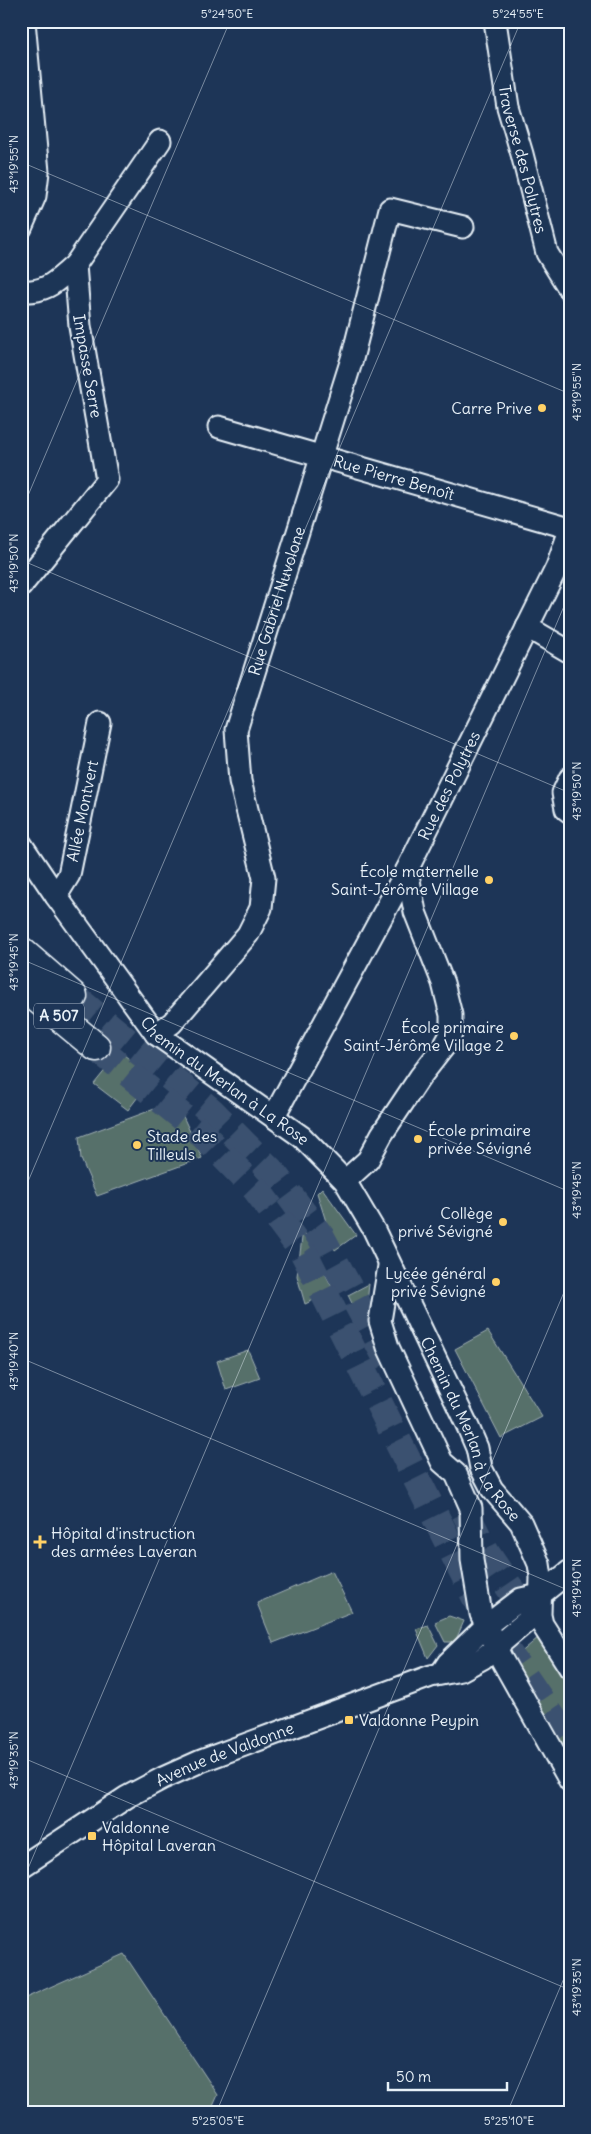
<svg xmlns="http://www.w3.org/2000/svg" width="591" height="2134" font-family="Delius,sans-serif">
  <style>
    .green { fill: #576f6b; stroke: #a0b0b2 }
    .lines { fill: none; stroke-linecap: round; stroke-linejoin: round }
    .highway-tunnel { stroke: #3b516f; stroke-width: 28; stroke-dasharray: 28 14; stroke-linecap: butt }
    .minor-casing { stroke: #e8f1f8; stroke-width: 25 }
    .highway-casing { stroke: #e8f1f8; stroke-width: 31 }
    .minor { stroke: #1d3557; stroke-width: 21 }
    .highway { stroke: #1d3557; stroke-width: 28 }
    .ticks { fill: none; stroke: #e8f1f8; stroke-width: 1; stroke-opacity: 0.45 }
    .poi-dot { fill: #ffd166; stroke: #1d3557; stroke-width: 2 }
    .labels { text-anchor: middle; stroke-width: 4; stroke-linejoin: round; paint-order: stroke }
    .shield { fill: #1d3557; stroke: #abb9c8; stroke-width: 1 }
    .shield-label { font-size: 15px; font-weight: bold; fill: #e8f1f8 }
    .street-label { font-size: 16px; fill: #e8f1f8; stroke: #1d3557 }
    .poi-label { font-size: 16px; fill: #e8f1f8; stroke: #1d3557; text-anchor: end }
    .neatline { fill: none; stroke: #e8f1f8; stroke-width: 2 }
    .ticks-label { font-size: 12px; text-anchor: middle; fill: #e8f1f8 }
  </style>
  <rect width="100%" height="100%" fill="#1d3557"/>
  <filter id="ink" filterUnits="userSpaceOnUse"><feTurbulence type="fractalNoise" baseFrequency=".02" numOctaves="2"/><feDisplacementMap in="SourceGraphic" scale="10" xChannelSelector="R" yChannelSelector="G"/><feConvolveMatrix kernelMatrix="1 2 1 2 8 2 1 2 1" color-interpolation-filters="sRGB"/></filter>
  <g filter="url(#ink)">
    <g class="green">
      <path d="M120,1052L153,1077L128,1110L94,1084Z"/>
      <path d="M176,1101L202,1158L97,1196L81,1159L79,1137Z"/>
      <path d="M322,1188L356,1235L335,1250L317,1193Z"/>
      <path d="M303,1230L334,1291L305,1304L297,1276Z"/>
      <path d="M369,1284L365,1322H361L348,1295Z"/>
      <path d="M488,1331L542,1417L501,1438L455,1349Z"/>
      <path d="M248,1350L260,1378L226,1390L217,1361Z"/>
      <path d="M332,1571L352,1612L273,1643L257,1603Z"/>
      <path d="M449,1616L464,1621L455,1642H445L435,1622Z"/>
      <path d="M428,1625L438,1645L428,1658L416,1629Z"/>
      <path d="M539,1637L570,1684V1768L511,1661Z"/>
      <path d="M124,1954L218,2095L210,2113H21V2000Z"/>
    </g>
    <g class="lines">
      <g class="highway-tunnel">
        <path d="M73,996L211,1111L272,1172L321,1237L389,1362"/>
        <path d="M96,1047L196,1128L256,1189L304,1253L480,1606"/>
        <path d="M465,1512L486,1553L533,1622"/>
        <path d="M501,1643L570,1743"/>
      </g>
      <g class="minor-casing">
        <g id="minor">
          <path id="s1" d="M495,21L508,107L522,154L547,253L570,290"/>
          <path d="M21,228L35,196L38,172L24,21"/>
          <path d="M21,291C47,293 56,281 75,265"/>
          <path id="s2" d="M219,427L570,528"/>
          <path d="M21,586L107,480L80,326L75,265L160,141"/>
          <path d="M527,627L570,652"/>
          <path d="M570,778L563,793L566,809L570,812"/>
          <path id="s3" d="M21,844L56,896L156,1034L302,1137L345,1181L374,1230L468,1427L477,1448L481,1468L492,1489L521,1523L539,1564L541,1577L540,1615L542,1624L570,1668"/>
          <path id="s4" d="M56,896L69,875L100,723"/>
          <path id="s5" d="M156,1034L172,1023L248,934L261,908L264,878L240,781L236,730L352,359L390,209L463,227"/>
          <path id="s6" d="M274,1116L407,870L557,567L570,530"/>
          <path d="M345,1181L368,1160L382,1134L420,1077L445,1045L451,1034V1015L443,983L415,912L407,870"/>
          <path d="M389,1266L380,1321L388,1347L442,1462L456,1474L471,1508L472,1560L481,1614L502,1660L570,1781"/>
          <path d="M442,1672L448,1663L487,1625L521,1599L540,1595L570,1571"/>
          <path id="s7" d="M21,1867L127,1797L163,1778L201,1761L431,1676L461,1670L483,1658L527,1621L538,1597"/>
        </g>
      </g>
      <g class="highway-casing">
        <g id="highway">
          <path d="M21,951L73,996"/>
          <path d="M21,985L96,1047"/>
        </g>
      </g>
      <use href="#minor" class="minor"/>
      <use href="#highway" class="highway"/>
    </g>
  </g>
  <path class="ticks" d="M21,162L570,394M21,512L230,21M21,560L570,793M21,959L570,1192M21,1198L521,21M21,1358L570,1591M21,1757L570,1990M21,1885L570,592M216,2113L570,1278M507,2113L570,1964"/>
  <g class="poi-dot">
    <circle cx="542" cy="408" r="5"/>
    <circle cx="489" cy="880" r="5"/>
    <circle cx="514" cy="1036" r="5"/>
    <circle cx="418" cy="1139" r="5"/>
    <circle cx="137" cy="1145" r="5"/>
    <circle cx="503" cy="1222" r="5"/>
    <circle cx="496" cy="1282" r="5"/>
    <path d="M37.5 1534.5h5v5h5v5h-5v5h-5v-5h-5v-5h5z"/>
    <rect x="344" y="1715" width="10" height="10" rx="2.5"/>
    <rect x="87" y="1831" width="10" height="10" rx="2.5"/>
  </g>
  <g class="labels">
    <rect class="shield" x="34" y="1003.5" width="50" height="25" rx="4"/>
    <g class="shield-label">
      <text x="59" y="1021">A 507</text>
    </g>
    <g class="street-label">
      <text dy="6" stroke="none"><textPath href="#s1" startOffset="141">Traverse des Polytres</textPath></text>
      <text transform="translate(88 366) rotate(80)" y="6">Impasse Serre</text>
      <text dy="6" stroke="none"><textPath href="#s2" startOffset="182">Rue Pierre Benoît</textPath></text>
      <text dy="6" stroke="none"><textPath href="#s5" startOffset="482">Rue Gabriel Nuvolone</textPath></text>
      <text dy="6" stroke="none"><textPath href="#s6" startOffset="374">Rue des Polytres</textPath></text>
      <text dy="6" stroke="none"><textPath href="#s4" startOffset="90">Allée Montvert</textPath></text>
      <text dy="6" stroke="none"><textPath href="#s3" startOffset="316">Chemin du Merlan à La Rose</textPath></text>
      <text dy="6" stroke="none"><textPath href="#s3" startOffset="752">Chemin du Merlan à La Rose</textPath></text>
      <text dy="6" stroke="none"><textPath href="#s7" startOffset="234">Avenue de Valdonne</textPath></text>
    </g>
    <g class="poi-label">
      <text x="532" y="414">Carre Prive</text>
      <text x="479" y="877">École maternelle<tspan x="479" dy="18">Saint-Jérôme Village</tspan></text>
      <text x="504" y="1033">École primaire<tspan x="504" dy="18">Saint-Jérôme Village 2</tspan></text>
      <text x="428" y="1136" text-anchor="start">École primaire<tspan x="428" dy="18">privée Sévigné</tspan></text>
      <text x="147" y="1142" text-anchor="start">Stade des<tspan x="147" dy="18">Tilleuls</tspan></text>
      <text x="493" y="1219">Collège<tspan x="493" dy="18">privé Sévigné</tspan></text>
      <text x="486" y="1279">Lycée général<tspan x="486" dy="18">privé Sévigné</tspan></text>
      <text x="51" y="1539" text-anchor="start">Hôpital d'instruction<tspan x="51" dy="18">des armées Laveran</tspan></text>
      <text x="359" y="1726" text-anchor="start">Valdonne Peypin</text>
      <text x="102" y="1833" text-anchor="start">Valdonne<tspan x="102" dy="18">Hôpital Laveran</tspan></text>
    </g>
  </g>
  <rect width="591" height="2134" fill="none" stroke="#1d3557" stroke-width="55"/>
  <path d="M388 2082v8h119v-8" fill="none" stroke="#e8f1f8" stroke-width="2.5"/>
  <text x="396" y="2082" font-size="15" fill="#e8f1f8" stroke="#1d3557" stroke-width="4" paint-order="stroke">50 m</text>
  <rect x="28" y="28" width="536" height="2078" class="neatline"/>
  <g class="ticks-label">
    <text x="227" y="18">5°24'50"E</text>
    <text x="518" y="18">5°24'55"E</text>
    <text transform="translate(14 164) rotate(-90)" y="4">43°19'55"N</text>
    <text transform="translate(577 392) rotate(-90)" y="4">43°19'55"N</text>
    <text transform="translate(14 563) rotate(-90)" y="4">43°19'50"N</text>
    <text transform="translate(577 791) rotate(-90)" y="4">43°19'50"N</text>
    <text transform="translate(14 962) rotate(-90)" y="4">43°19'45"N</text>
    <text transform="translate(577 1190) rotate(-90)" y="4">43°19'45"N</text>
    <text transform="translate(14 1361) rotate(-90)" y="4">43°19'40"N</text>
    <text transform="translate(577 1588) rotate(-90)" y="4">43°19'40"N</text>
    <text transform="translate(14 1760) rotate(-90)" y="4">43°19'35"N</text>
    <text transform="translate(577 1987) rotate(-90)" y="4">43°19'35"N</text>
    <text x="218" y="2125">5°25'05"E</text>
    <text x="509" y="2125">5°25'10"E</text>
  </g>
</svg>
